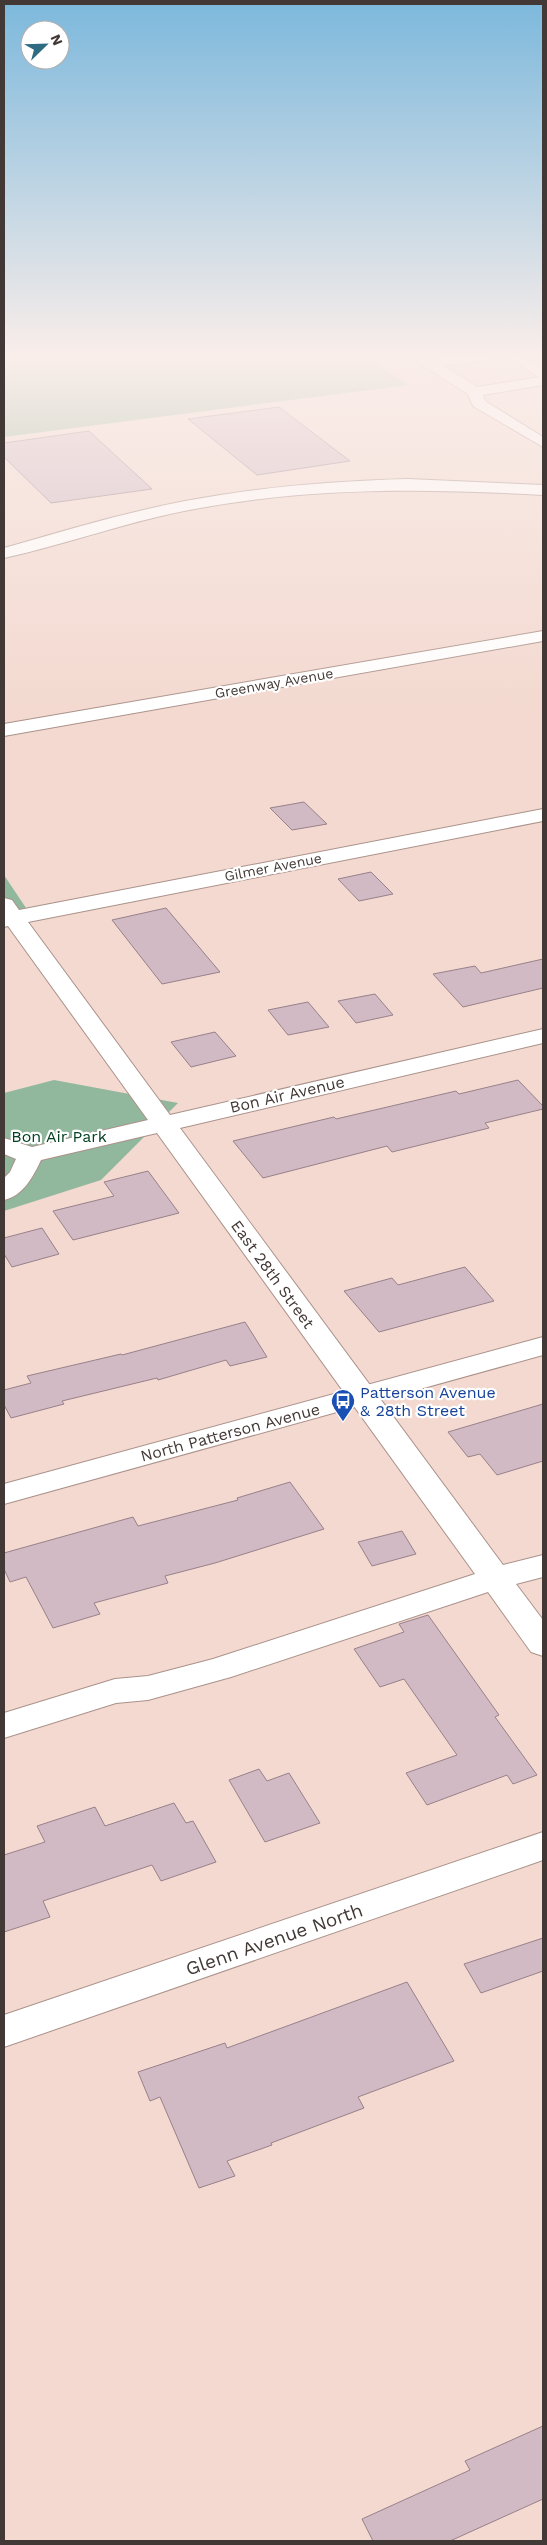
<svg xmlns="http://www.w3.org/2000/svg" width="547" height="2545" font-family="'Work Sans',sans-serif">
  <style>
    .green { fill: #91b89d }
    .building { fill: #d2bac4; stroke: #98818a }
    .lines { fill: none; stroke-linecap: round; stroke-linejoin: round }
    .minor-casing { stroke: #aa928a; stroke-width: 2 }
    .major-casing { stroke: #aa928a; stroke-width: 2 }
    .minor { fill: #fff; fill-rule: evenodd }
    .major { fill: #fff; fill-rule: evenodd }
    .labels { text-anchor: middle; stroke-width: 4.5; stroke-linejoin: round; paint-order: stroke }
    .far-street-label { font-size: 14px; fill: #423835; stroke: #fff }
    .street-label { font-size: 16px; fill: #423835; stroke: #fff }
    .park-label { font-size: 16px; fill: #024122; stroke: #fff }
    .transit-label { font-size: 16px; fill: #164399; stroke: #fff; text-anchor: start }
    .near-street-label { font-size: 19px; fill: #423835; stroke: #fff }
  </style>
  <rect width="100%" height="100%" fill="#f3d9d0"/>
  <g class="green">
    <path d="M4,356H365L408,385L4,437Z"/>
    <path d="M4,875L26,908L4,913Z"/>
    <path d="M54,1080L178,1103L101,1180L4,1211V1093Z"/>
  </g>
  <g class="building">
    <path d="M279,407L350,461L257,475L188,419Z"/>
    <path d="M89,431L152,489L51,503L4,457V443Z"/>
    <path d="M304,802L327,824L292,830L270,808Z"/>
    <path d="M371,872L393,894L359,901L338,879Z"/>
    <path d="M166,908L220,972L162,984L112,920Z"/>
    <path d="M543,959V988L463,1007L433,974L475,966L481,973Z"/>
    <path d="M375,994L393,1015L356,1023L338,1001Z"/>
    <path d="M308,1002L329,1027L288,1035L268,1010Z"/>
    <path d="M215,1032L236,1056L191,1067L171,1042Z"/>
    <path d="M518,1080L543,1106V1109L485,1123L489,1128L392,1152L387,1146L263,1178L233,1141L334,1117L336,1119L456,1091L459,1094Z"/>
    <path d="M148,1171L179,1213L73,1240L53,1211L114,1196L104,1182Z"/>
    <path d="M42,1228L59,1254L12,1267L4,1254V1238Z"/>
    <path d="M465,1267L494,1301L379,1332L344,1291L392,1278L398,1285Z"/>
    <path d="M245,1322L267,1357L230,1366L226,1360L158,1380L157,1378L62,1401L64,1404L11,1418L4,1405V1390L31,1383L27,1376L121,1354L122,1355Z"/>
    <path d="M543,1404V1461L497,1475L480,1454L468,1457L448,1432Z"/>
    <path d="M290,1482L324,1529L215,1563L165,1576L168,1583L94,1603L100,1614L53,1628L26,1577L10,1582L4,1569V1553L133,1517L138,1526L238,1500L237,1498Z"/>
    <path d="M402,1531L416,1554L372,1566L358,1542Z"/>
    <path d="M428,1615L499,1715L495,1717L537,1775L513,1784L507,1775L427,1805L406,1773L457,1755L404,1679L380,1687L354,1649L404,1632L399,1624Z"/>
    <path d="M259,1769L267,1781L289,1773L320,1823L265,1842L229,1780Z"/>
    <path d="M174,1803L186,1823L193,1821L216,1862L161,1881L152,1865L43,1901L50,1917L4,1932V1855L45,1842L37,1826L95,1807L105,1826Z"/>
    <path d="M543,1938V1971L481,1993L464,1964Z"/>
    <path d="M407,1982L454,2061L358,2097L364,2108L271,2143L272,2145L227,2161L235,2176L199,2188L160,2097L150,2101L138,2072L225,2043L227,2048Z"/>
    <path d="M543,2426V2499L450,2541H373L362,2519L470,2470L465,2461Z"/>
  </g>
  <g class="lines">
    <g class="minor-casing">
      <g id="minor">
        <path d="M422,356L433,359L457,356H497L490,360L444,366L477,387L539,377L507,356H524L543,368V385L483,395L485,401L543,437V447L473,406L468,394L419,363L417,360Z"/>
        <path d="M408,479L543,485V495C421,488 305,487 184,511C123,523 64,545 4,558V548C64,531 123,513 185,501C259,487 333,481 408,479Z"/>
        <path d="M543,631V641L4,736V724Z"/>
        <path d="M543,809V821L28,922L170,1115L543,1029V1043L180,1128L503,1565L543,1555V1577L516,1584L543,1620V1656L531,1652L488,1592L231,1677L148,1700L116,1703L4,1738V1713L115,1679L148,1676L213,1659L475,1574L157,1133L41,1160C33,1177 23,1196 4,1200V1178L10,1172L16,1159L4,1154V1138L32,1147L148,1120L8,926L4,927V898L12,900L19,910Z"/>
        <path d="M543,1832V1860L4,2047V2015Z"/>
      </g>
    </g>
    <g class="major-casing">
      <path id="major" d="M543,1337V1355L4,1504V1484Z"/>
    </g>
    <use href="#minor" class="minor"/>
    <use href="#major" class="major"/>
  </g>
  <linearGradient id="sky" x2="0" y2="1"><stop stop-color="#7cb8dc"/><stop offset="0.5" stop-color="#faeeea"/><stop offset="1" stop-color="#faeeea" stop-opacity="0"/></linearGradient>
  <rect width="547" height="713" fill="url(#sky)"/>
  <defs>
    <g id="bus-pin" transform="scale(1.25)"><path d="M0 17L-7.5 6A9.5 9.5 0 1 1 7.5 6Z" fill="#1a4fb4" stroke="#fff"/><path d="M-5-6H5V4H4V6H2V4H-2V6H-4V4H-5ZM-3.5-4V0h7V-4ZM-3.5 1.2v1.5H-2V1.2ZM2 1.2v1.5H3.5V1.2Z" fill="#fff"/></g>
  </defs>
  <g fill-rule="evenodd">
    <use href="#bus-pin" x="343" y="1401"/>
  </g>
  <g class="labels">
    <g class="far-street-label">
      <text transform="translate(274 683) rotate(-10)" y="5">Greenway Avenue</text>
      <text transform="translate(273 867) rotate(-11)" y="5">Gilmer Avenue</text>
    </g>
    <g class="street-label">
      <text transform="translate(287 1094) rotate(-13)" y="6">Bon Air Avenue</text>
      <text transform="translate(273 1274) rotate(54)" y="6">East 28th Street</text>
      <text transform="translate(230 1432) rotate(-15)" y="6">North Patterson Avenue</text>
    </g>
    <g class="park-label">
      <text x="59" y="1142">Bon Air Park</text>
    </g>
    <g class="transit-label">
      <text x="360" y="1398">Patterson Avenue<tspan x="360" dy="18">&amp; 28th Street</tspan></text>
    </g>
    <g class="near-street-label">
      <text transform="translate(274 1939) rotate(-19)" y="7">Glenn Avenue North</text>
    </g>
  </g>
  <rect width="547" height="2545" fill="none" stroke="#423835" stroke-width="10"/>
  <g transform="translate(45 45) rotate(67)"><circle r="24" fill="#ffffff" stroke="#b3afae"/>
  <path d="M0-4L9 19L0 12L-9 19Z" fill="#2e6a82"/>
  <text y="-8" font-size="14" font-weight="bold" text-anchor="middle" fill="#423835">N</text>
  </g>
</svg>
